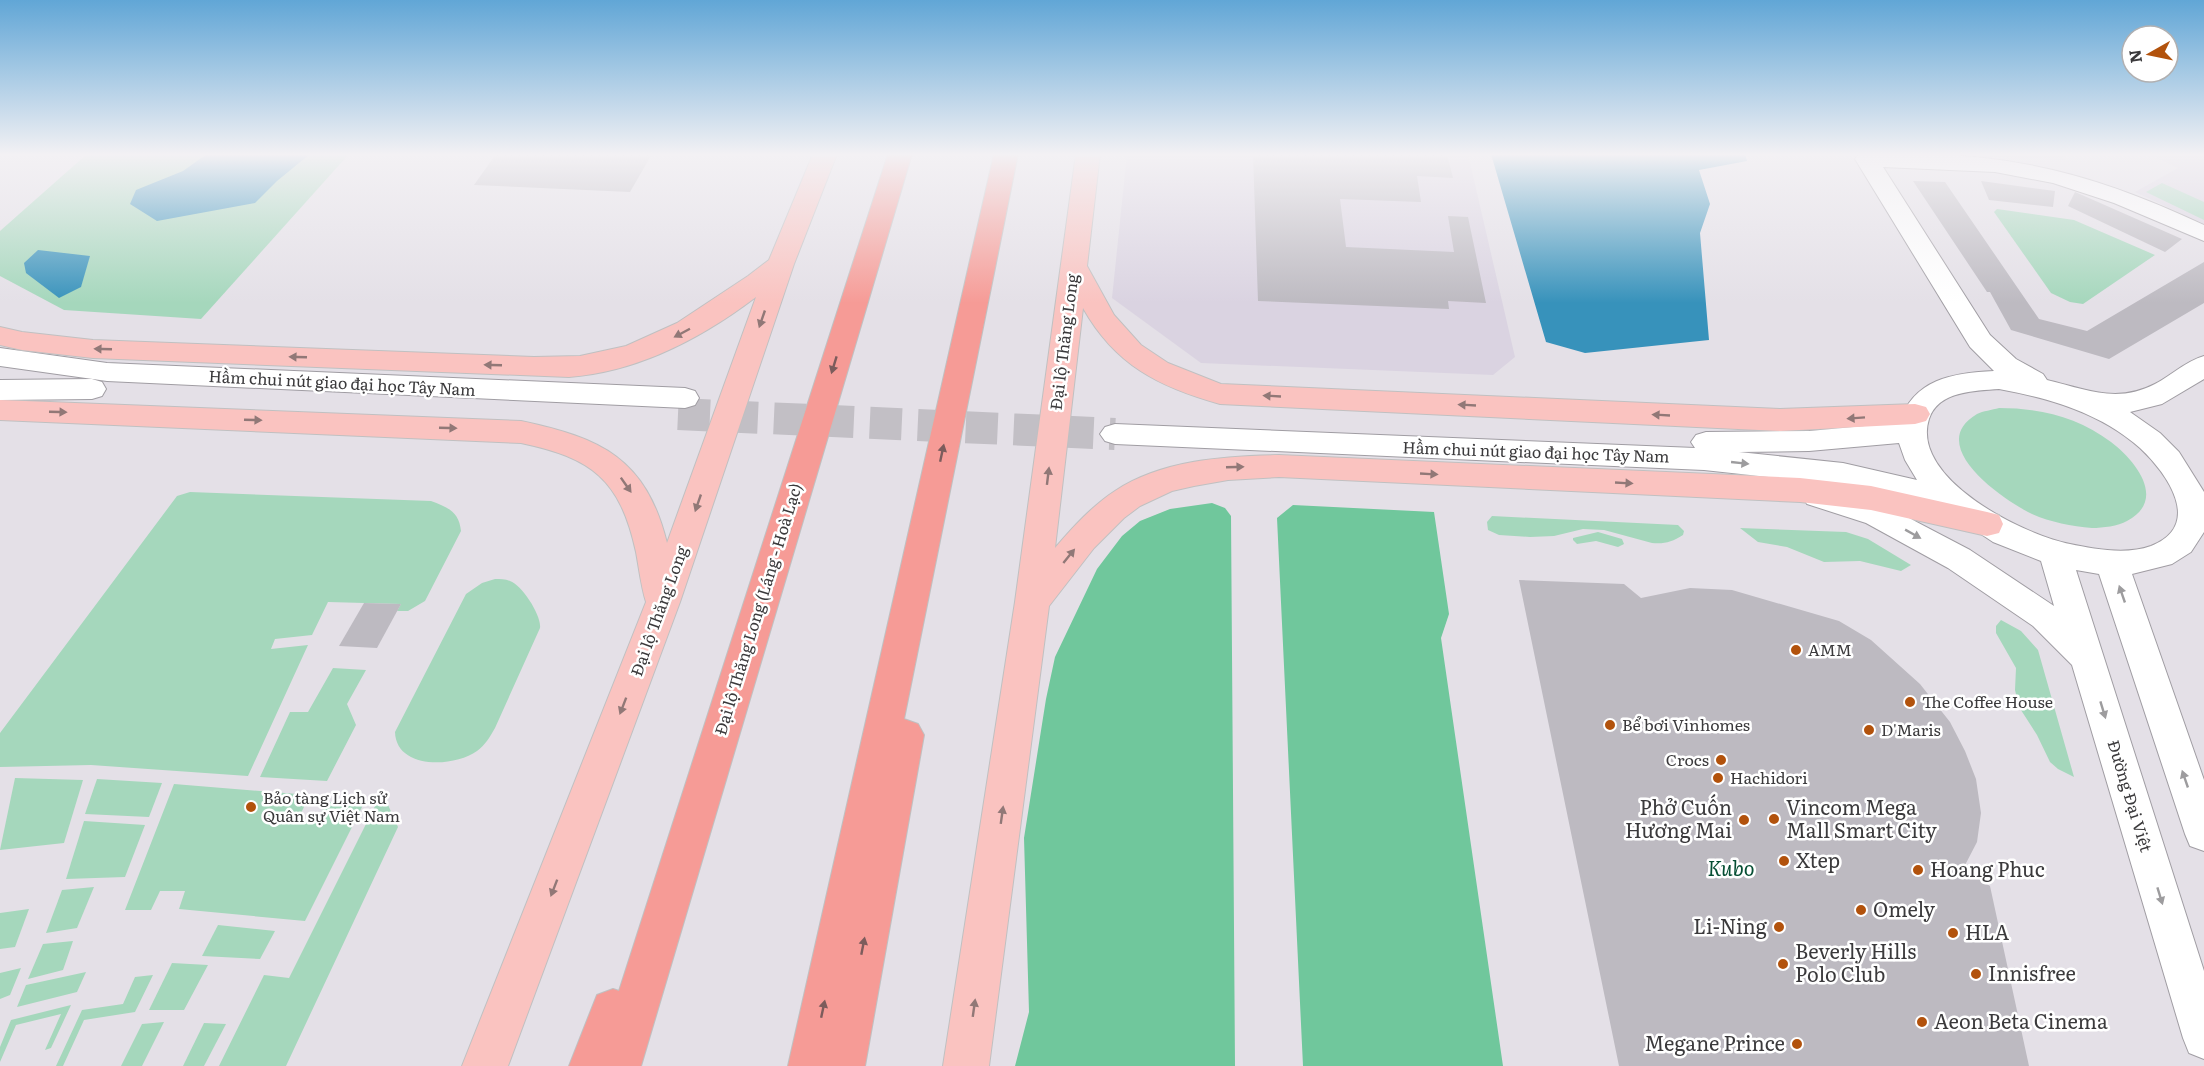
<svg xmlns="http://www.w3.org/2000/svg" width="2204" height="1066" font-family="Literata,serif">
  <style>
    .built { fill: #dad3e1 }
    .green { fill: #a5d7bc }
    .forest { fill: #70c79c }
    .water { fill: #3792bb }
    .building { fill: #bdbac1 }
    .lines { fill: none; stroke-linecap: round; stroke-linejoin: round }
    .minor-tunnel { stroke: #c2bfc5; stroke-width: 32; stroke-dasharray: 32 16; stroke-linecap: butt }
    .minor-casing { stroke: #a09da3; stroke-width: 2 }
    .major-casing { stroke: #c0c0c1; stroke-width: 2 }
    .highway-casing { stroke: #c0c0c1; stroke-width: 2 }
    .minor { fill: #fff; fill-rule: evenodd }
    .major { fill: #fac3c0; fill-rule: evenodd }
    .highway { fill: #f69b96; fill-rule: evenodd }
    .oneway { fill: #917877 }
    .oneway2 { fill: #7c5c5c }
    .oneway3 { fill: #9d9c9e }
    .poi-dot { fill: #b2520c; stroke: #fff; stroke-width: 2 }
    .labels { text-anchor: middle; stroke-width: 5; stroke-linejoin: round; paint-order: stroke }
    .street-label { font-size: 16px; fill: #3b3a3c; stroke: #fff }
    .poi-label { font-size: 16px; fill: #3b3a3c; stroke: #fff; text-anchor: start }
    .near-poi-label { font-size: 20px; fill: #3b3a3c; stroke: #fff; text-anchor: start }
    .near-park-label { font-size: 20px; font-style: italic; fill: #054e33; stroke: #fff }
  </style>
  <rect width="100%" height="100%" fill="#e4e0e7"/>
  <g class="built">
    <path d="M1127,154H1468L1515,357L1493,375L1201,363L1112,298Z"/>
    <path d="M1934,154H2062L2065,160Z"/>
    <path d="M2149,154H2204V224L2135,192L2178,168Z"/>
  </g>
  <g class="green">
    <path d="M87,154H349L201,319L64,310L0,276V231Z"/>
    <path d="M2162,183L2204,202V220L2146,192Z"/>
    <path d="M1997,209L2074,220L2155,255L2083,304L2070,302L2051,293L1994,212Z"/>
    <path d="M1999,408C2039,408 2078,417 2111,442C2136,461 2167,500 2127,521C2118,526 2103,528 2092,528C2071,526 2049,522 2030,513C2002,499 1924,445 1977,414C1983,411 1992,410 1999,408Z"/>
    <path d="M190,492L431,501C447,507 459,511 461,531L425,601L408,611H397L401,604L328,602L312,635L275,639L271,649L308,645L248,776L91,765L0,767V733L177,496Z"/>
    <path d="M1492,516L1678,525L1684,531L1683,535C1672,542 1665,544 1652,543L1604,530L1583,529L1554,536L1530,537L1499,535L1488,530L1487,522Z"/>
    <path d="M1740,528L1846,532L1868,539L1911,565L1901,571L1860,561L1824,562L1787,547L1758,542Z"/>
    <path d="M1598,532L1622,539L1624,544L1618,547L1596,541L1577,544L1573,540V538Z"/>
    <path d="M495,579C500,579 505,579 510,581C522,585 542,616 540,628L495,728C490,737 485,745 477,751C453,768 396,769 395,732L466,594L482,583Z"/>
    <path d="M2001,620L2021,631L2038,650L2074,777L2058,769L2050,762L2037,735L2019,707L2015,690L2016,668L1996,633V626Z"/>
    <path d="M333,668L366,670L347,704L356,725L327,781L260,777L290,712H308Z"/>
    <path d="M15,778L83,780L64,843L0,850Z"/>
    <path d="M97,779L162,783L149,817L85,814Z"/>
    <path d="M174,784L310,795L296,823H315L327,802L364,803L305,921L179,909L185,891H160L151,910H125Z"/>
    <path d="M380,796H384L398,827L286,1066H219L264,975L289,978Z"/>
    <path d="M84,821L145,825L125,877L66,879Z"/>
    <path d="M94,887L77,928L46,933L62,890Z"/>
    <path d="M29,909L15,947L0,949V913Z"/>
    <path d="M218,925L275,931L260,959L202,956Z"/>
    <path d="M73,941L63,970L28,979L43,944Z"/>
    <path d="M172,963L208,965L184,1010H149Z"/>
    <path d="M21,968L10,995L0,999V973Z"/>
    <path d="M86,972L77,992L17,1007L26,985Z"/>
    <path d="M153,975L135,1012L84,1020L63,1066H56L82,1010L123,1004L135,977Z"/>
    <path d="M71,1005L51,1048L45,1050L61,1014L16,1025L0,1062V1047L11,1020Z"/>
    <path d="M164,1022L142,1066H121L142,1024Z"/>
    <path d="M204,1023L226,1024L204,1066H183Z"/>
  </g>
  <g class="forest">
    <path d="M1212,503L1225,508L1231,516L1235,1066H1015L1029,1012L1024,838L1046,699L1055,657L1097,569L1122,536L1140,521L1170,509Z"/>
    <path d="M1293,505L1434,512L1449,614L1441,638L1503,1066H1303L1277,518Z"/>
  </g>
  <g class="water">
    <path d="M207,154H310L277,181L255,203L157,221L130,204L136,190L183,171Z"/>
    <path d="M1491,154H1745L1747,161L1699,170L1710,204L1700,233L1709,340L1585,353L1546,342Z"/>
    <path d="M38,250L90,256L81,287L59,298L26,273L24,263Z"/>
  </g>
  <g class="building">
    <path d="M496,154H652L630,192L474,185Z"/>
    <path d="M1253,154H1447L1453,178L1417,176L1421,202L1340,199L1346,247L1454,252L1448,216L1468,217L1486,303L1448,301L1449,309L1258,301Z"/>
    <path d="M1913,181L1945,182L2039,319L2087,331L2204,262V303L2109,359L2011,330L1990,292H1987Z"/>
    <path d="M1981,181L2055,191L2053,207L1989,200Z"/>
    <path d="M2075,192L2082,195L2182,239L2165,252L2068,206Z"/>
    <path d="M1519,580L1624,584L1641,598L1690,588L1732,590L1839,621L1871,640L1920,684L1950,722L1965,751L1976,779L1981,813L1977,842L1963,869L1990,886L2029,1066H1619Z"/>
    <path d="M364,603L401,604L377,648L339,646Z"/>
  </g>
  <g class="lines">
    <path class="minor-tunnel" d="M678,414L1115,434"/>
    <g class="minor-casing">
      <g id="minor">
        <path d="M1859,154C1881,151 1905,153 1927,154C2032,157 2110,181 2204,225V241L2114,203L2053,183L1995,172L1883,167L1990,335L2016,359L2043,374L2047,380C2085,389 2117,404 2155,384C2172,375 2186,361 2204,356V379L2162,404L2130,412L2160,433L2179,452L2204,492V532L2191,552L2172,564L2132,574L2204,780V851L2190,846L2185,834L2099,574L2076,570L2204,971V1059L2189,1053L2183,1038L2072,665L2033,626L1948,568L1866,523L1807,504L1803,496L1807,488L1818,485L1888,507L1970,550L2054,606L2041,561L1993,542L1945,510L1843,485L1704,470L1115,444L1105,441L1100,434L1105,427L1115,424L1695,448L1691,442L1696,435L1706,432L1809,431L1899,423C1914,379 1952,373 1994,371L1970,347L1855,159ZM1999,389C2049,398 2101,413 2140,448C2167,473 2204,525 2151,546C2126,555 2094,549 2070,544C2024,535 1910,479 1929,419C1938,391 1974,391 1999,389ZM1899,443L1905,460L1917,480L1843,463L1739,452L1809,451Z"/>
        <path d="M0,348L107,363L685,388L695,391L699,398L695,405L685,408L107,381L0,366Z"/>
        <path d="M92,379L102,382L106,389L102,396L92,399L0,400V380Z"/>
      </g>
    </g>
    <g class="major-casing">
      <g id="major">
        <path d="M813,154H837L794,264L680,602L508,1066H462L646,602C641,586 639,568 636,552C620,479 592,458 521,443L0,420V400L521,421C601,438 646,458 667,543L756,297C702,338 637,372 569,377L93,358L22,350L0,345V327L22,332L93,340L534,357L580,356L626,346L677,323L748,276L769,260Z"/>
        <path d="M1076,154H1100L1087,266L1114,315L1141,345L1168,363L1221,384L1780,409L1915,404L1926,407L1930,414L1926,421L1915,424L1780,431L1220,404C1159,387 1115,365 1083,308L1055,548C1073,527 1092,506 1115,491C1161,460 1225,456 1279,455L1800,478L1871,486L1987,512L1999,515L2003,524L1999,533L1987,536L1871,510L1800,502L1279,477L1228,480L1194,486L1172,491L1140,506L1124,518L1094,548L1049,606L989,1066H943L1015,602Z"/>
      </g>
    </g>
    <g class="highway-casing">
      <g id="highway">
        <path d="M888,154H912L641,1066H569L597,995L613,989L619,991Z"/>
        <path d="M994,154H1018L904,719L918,724L924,735L865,1066H788Z"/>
      </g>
    </g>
    <use href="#minor" class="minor"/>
    <use href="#major" class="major"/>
    <use href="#highway" class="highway"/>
  </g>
  <defs><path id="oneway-solid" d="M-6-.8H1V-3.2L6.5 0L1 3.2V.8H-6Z" transform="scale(1.5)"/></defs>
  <g class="oneway">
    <use href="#oneway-solid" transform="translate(762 319) rotate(109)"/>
    <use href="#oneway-solid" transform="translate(682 333) rotate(152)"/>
    <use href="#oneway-solid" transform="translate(103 349) rotate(-178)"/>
    <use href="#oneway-solid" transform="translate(298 357) rotate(-178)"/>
    <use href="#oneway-solid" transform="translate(493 365) rotate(-178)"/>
    <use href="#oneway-solid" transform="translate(1272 396) rotate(-177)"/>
    <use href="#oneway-solid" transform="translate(1467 405) rotate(-177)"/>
    <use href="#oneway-solid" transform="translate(58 412) rotate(2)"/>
    <use href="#oneway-solid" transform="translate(1661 415) rotate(-177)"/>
    <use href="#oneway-solid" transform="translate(1856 418) rotate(176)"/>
    <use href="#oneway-solid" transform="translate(253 420) rotate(2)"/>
    <use href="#oneway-solid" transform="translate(448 428) rotate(2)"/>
    <use href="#oneway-solid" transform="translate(1235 467) rotate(-2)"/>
    <use href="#oneway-solid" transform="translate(1429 474) rotate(3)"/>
    <use href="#oneway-solid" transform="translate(1048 476) rotate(-83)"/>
    <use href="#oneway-solid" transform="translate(1624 483) rotate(3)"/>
    <use href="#oneway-solid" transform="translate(626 485) rotate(55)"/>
    <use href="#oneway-solid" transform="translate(698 503) rotate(109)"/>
    <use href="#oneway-solid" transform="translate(1069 556) rotate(-51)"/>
    <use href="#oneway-solid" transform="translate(623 706) rotate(111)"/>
    <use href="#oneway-solid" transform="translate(1002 815) rotate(-82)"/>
    <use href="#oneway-solid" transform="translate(554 888) rotate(111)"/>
    <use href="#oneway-solid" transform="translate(974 1008) rotate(-82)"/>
  </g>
  <g class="oneway2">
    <use href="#oneway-solid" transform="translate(834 365) rotate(107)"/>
    <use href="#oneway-solid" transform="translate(942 453) rotate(-78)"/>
    <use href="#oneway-solid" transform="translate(863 946) rotate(-79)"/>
    <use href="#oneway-solid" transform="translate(823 1009) rotate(-78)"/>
  </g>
  <g class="oneway3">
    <use href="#oneway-solid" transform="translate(1740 463) rotate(6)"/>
    <use href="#oneway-solid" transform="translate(1913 534) rotate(29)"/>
    <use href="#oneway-solid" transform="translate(2122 594) rotate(-109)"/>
    <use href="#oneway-solid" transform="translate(2103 710) rotate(73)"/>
    <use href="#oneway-solid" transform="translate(2185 779) rotate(-109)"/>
    <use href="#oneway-solid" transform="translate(2160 896) rotate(73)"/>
  </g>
  <linearGradient id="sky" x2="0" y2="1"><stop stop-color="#61a6d6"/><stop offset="0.51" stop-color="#f3f1f4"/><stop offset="1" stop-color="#f3f1f4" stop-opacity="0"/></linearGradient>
  <rect width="2204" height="303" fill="url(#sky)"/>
  <g class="poi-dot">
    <circle cx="1796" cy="650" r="6"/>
    <circle cx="1910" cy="702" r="6"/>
    <circle cx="1610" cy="725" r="6"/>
    <circle cx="1869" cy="730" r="6"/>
    <circle cx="1721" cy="760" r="6"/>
    <circle cx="1718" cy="778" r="6"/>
    <circle cx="251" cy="807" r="6"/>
    <circle cx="1774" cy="819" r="6"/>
    <circle cx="1744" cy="820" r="6"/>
    <circle cx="1784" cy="861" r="6"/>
    <circle cx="1918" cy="870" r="6"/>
    <circle cx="1861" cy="910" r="6"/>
    <circle cx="1779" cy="927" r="6"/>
    <circle cx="1953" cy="933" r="6"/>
    <circle cx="1783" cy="964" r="6"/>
    <circle cx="1976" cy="974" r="6"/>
    <circle cx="1922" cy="1022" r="6"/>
    <circle cx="1797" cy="1044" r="6"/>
  </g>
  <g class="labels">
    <g class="street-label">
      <text transform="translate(1064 342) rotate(-83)" y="6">Đại lộ Thăng Long</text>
      <text transform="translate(342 383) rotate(3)" y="6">Hầm chui nút giao đại học Tây Nam</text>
      <text transform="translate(1536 452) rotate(2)" y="6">Hầm chui nút giao đại học Tây Nam</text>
      <text transform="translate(758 609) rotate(-73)" y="6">Đại lộ Thăng Long (Láng - Hoà Lạc)</text>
      <text transform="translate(659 611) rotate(-70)" y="6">Đại lộ Thăng Long</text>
      <text transform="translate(2130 796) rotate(73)" y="6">Đường Đại Việt</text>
    </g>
    <g class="poi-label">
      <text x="1808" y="656">AMM</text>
      <text x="1922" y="708">The Coffee House</text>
      <text x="1622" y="731">Bể bơi Vinhomes</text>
      <text x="1881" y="736">D'Maris</text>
      <text x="1709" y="766" text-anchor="end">Crocs</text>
      <text x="1730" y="784">Hachidori</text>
      <text x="263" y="804">Bảo tàng Lịch sử<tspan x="263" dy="18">Quân sự Việt Nam</tspan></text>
    </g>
    <g class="near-poi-label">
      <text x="1732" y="815" text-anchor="end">Phở Cuốn<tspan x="1732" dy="23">Hương Mai</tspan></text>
      <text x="1786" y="815">Vincom Mega<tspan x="1786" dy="23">Mall Smart City</tspan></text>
      <text x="1796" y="868">Xtep</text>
      <text x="1930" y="877">Hoang Phuc</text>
      <text x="1873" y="917">Omely</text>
      <text x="1767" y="934" text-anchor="end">Li-Ning</text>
      <text x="1965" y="940">HLA</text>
      <text x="1795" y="959">Beverly Hills<tspan x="1795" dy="23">Polo Club</tspan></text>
      <text x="1988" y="981">Innisfree</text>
      <text x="1934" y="1029">Aeon Beta Cinema</text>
      <text x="1785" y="1051" text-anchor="end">Megane Prince</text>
    </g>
    <g class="near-park-label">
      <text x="1731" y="876">Kubo</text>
    </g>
  </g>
  <g transform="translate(2150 54) rotate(261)"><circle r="28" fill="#ffffff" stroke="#b1b0b1" stroke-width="1.5"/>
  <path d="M0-4.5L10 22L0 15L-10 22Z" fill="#b2520c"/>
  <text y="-9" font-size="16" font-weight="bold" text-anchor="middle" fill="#3b3a3c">N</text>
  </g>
</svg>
